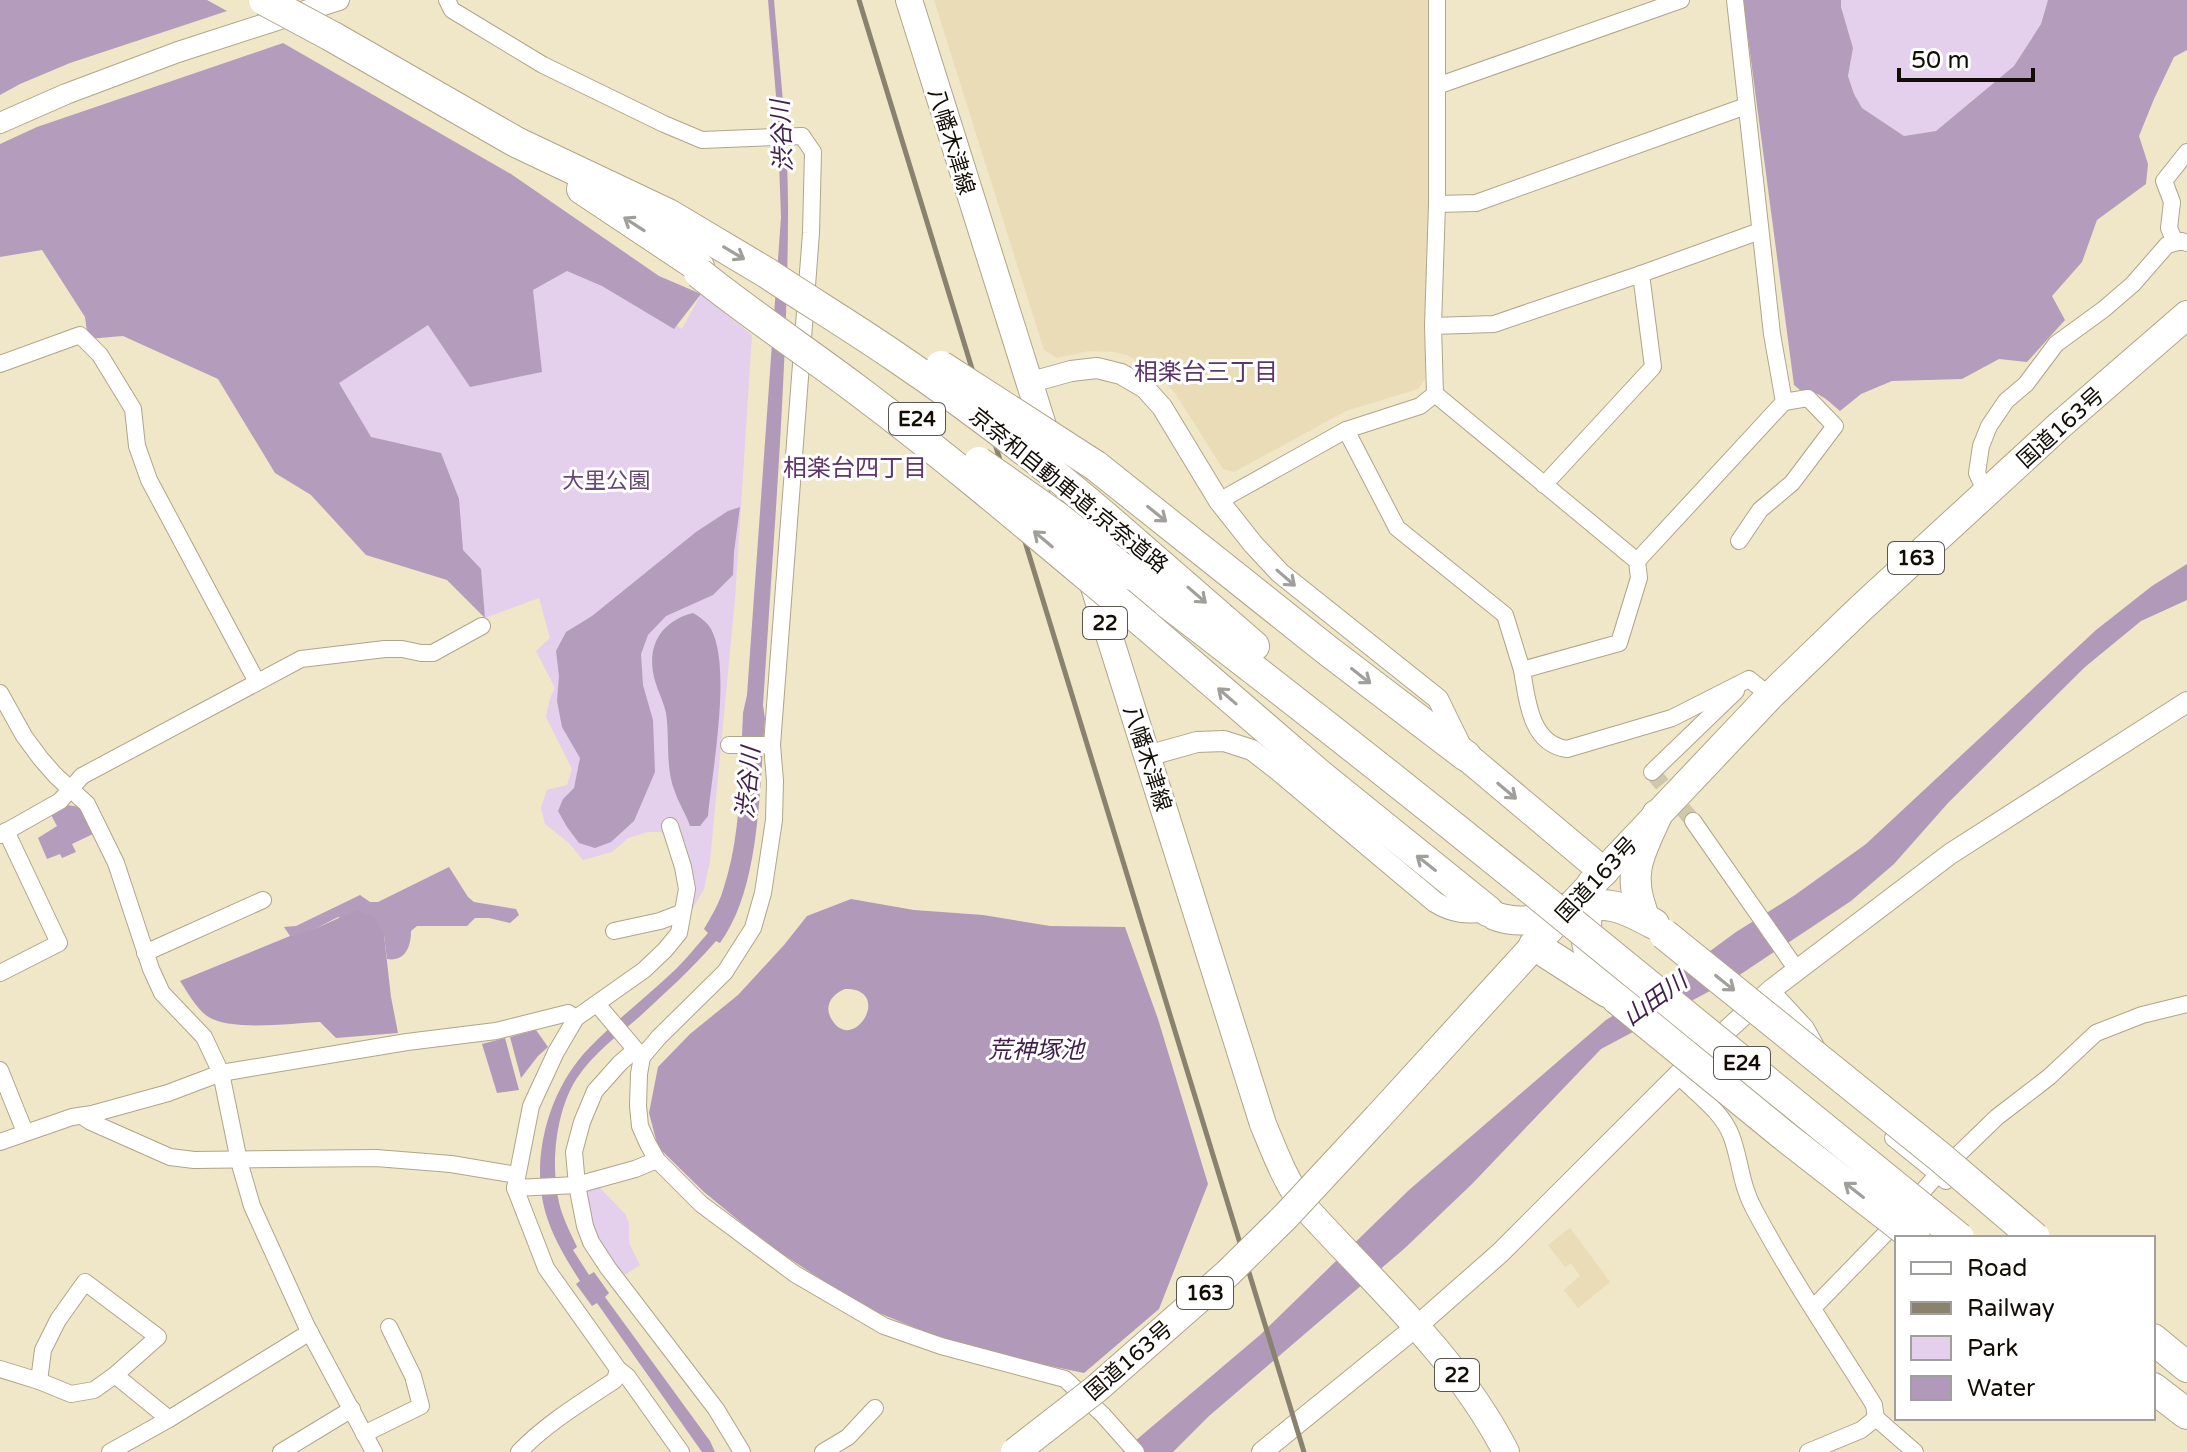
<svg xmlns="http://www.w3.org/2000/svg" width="2187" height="1452" font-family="'Varela Round','Noto Sans JP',sans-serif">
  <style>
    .built { fill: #e9dcb7 }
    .green { fill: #e4cfec }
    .forest { fill: #b49cbd }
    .water { fill: #b199ba; fill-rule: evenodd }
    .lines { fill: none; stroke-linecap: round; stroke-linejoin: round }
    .minor-tunnel { stroke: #cfc6ab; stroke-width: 16; stroke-dasharray: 16 8; stroke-linecap: butt }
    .minor-casing { stroke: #afa589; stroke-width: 18 }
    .tertiary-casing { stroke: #afa589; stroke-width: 22 }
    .primary-casing { stroke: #afa589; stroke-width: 28 }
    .trunk-casing { stroke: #afa589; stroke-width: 30 }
    .motorway-casing { stroke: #afa589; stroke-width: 32 }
    .minor { stroke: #fff; stroke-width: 16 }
    .tertiary { stroke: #fff; stroke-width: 20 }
    .primary { stroke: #fff; stroke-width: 26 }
    .trunk { stroke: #fff; stroke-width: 28 }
    .motorway { stroke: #fff; stroke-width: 30 }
    .rail { stroke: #89826e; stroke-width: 5 }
    .trunk-bridge-casing { stroke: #afa589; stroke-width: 30; stroke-linecap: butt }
    .motorway-bridge-casing { stroke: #afa589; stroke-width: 32; stroke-linecap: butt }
    .trunk-bridge { stroke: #fff; stroke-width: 28 }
    .motorway-bridge { stroke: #fff; stroke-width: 30 }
    .oneway { stroke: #a09f9b }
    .labels { text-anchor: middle; stroke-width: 6; stroke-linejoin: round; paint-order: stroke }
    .shield { fill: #fff; stroke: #595650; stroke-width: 2 }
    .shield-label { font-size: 20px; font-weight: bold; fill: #120e05 }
    .street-label { font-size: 22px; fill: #120e05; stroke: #fff }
    .park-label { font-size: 22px; fill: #684674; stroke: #fff }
    .water-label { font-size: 24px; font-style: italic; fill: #401f4b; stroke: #fff }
    .neighbourhood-label { font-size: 24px; fill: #5e356c; stroke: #fff }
  </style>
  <rect width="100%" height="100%" fill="#f0e6c8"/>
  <g class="built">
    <path d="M934,0H1431L1425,379L1418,389L1346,411L1234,472L1223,469L1175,393L1150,368L1127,355L1114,352L1089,351L1057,358L1044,350Z"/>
    <path d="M1570,1228L1610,1282L1578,1308L1564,1290L1580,1276L1571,1263L1565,1267L1548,1245Z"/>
  </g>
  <g class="green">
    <path d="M1841,0H2048L2041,24L2014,66L1936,131L1904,136L1862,108L1854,94L1848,76L1853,48L1841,7Z"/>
    <path d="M503,222L682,329L701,294L752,335L735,599L710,861L704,889L689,915L682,849L661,832H648L628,838L612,852L583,860L569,843L545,824L541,808L547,790L567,785L572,769L546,717L550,698L555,688L536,651L550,638L539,598L485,618L447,580L371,438L338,383L428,324L478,383L517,377Z"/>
    <path d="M600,1188L626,1215L629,1224V1243L640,1265L623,1276L599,1243L581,1190Z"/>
  </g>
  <g class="forest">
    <path d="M0,0H207L227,11L70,63L20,84L0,95Z"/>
    <path d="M1743,0H1841V7L1853,48L1848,76L1854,94L1862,108L1904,136L1936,131L2014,66L2041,24L2048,0H2187V50L2174,57L2154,99L2139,136L2148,164L2146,184L2097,220L2082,262L2052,296L2065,320L2027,362L1999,359L1962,379L1892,381L1861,394L1840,411C1826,399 1819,391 1800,390L1794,385Z"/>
    <path d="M283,43L511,174L659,276L701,294L674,329L602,286L567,271L533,290L542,372L470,387L428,325L339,383L371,437L441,453L459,499L463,550L481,569L485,618L447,580L366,555L311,495L275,473L218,379L123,336L88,339L85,317L42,250L0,257V144L37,127Z"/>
    <path d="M740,507L734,552L733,575L713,595L666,616L648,635L641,654L643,685L653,720L655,772L634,821L611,842L595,848L579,843L567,827L558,811L563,799L574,788L580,758L562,727L557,701L559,676L556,651L566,632L592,616L696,532L728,511Z"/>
    <path d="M66,805L81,807L93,834L72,844L76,852L62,858L60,854L47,859L38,838L57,826L50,813Z"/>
    <path d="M449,867L468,897L474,902L516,909L519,915L510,923L489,918H475L467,926H417L411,931C411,947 405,962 387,959L384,935L338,917L305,934L290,936L284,927L296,926L360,895L370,902H378Z"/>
  </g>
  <g class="water">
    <path d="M768,0H774C780,73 789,146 788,219C787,381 773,543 763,705L765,719C759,787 761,887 720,943L716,941C691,970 666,992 638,1018C617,1036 593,1054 577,1078C554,1113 549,1174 562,1213C566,1225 572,1236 577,1247L573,1250L589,1275L594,1272L609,1293L605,1297L710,1441L715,1452H702L597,1303L592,1306L576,1284L580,1281C566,1259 552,1236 545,1211C530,1156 550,1087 590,1047C617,1019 648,996 676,969C687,958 697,945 708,933L704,929C711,917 719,904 723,890C742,834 740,772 743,713L747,695L781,217L777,108Z"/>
    <path d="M2187,564V600L2141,621L2085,667L1948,803L1894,864L1851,901L1738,976L1601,1049L1472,1184L1405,1248L1209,1416L1173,1452H1122L1260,1335L1409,1190L1606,1020L1668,982L1736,932L1795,895L1866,844L2096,630L2152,586Z"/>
    <path d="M693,613C700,617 707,622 711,629C732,668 712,771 708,816L700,826H690C686,814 679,804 675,792C665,768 670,739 666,713C663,699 655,686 653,672C648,641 665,620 693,613Z"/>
    <path d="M851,899L914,910L983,915L1050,926L1125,927L1158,1019L1208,1184L1159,1309L1084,1373L1003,1356L928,1333L879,1313L828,1284L766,1243L704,1192L658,1147L649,1113L658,1067L690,1034L738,995L784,945L807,916ZM845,989C894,988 854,1055 832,1020C823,1006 832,994 845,989Z"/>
    <path d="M358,910L376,919L384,935L391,997L398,1033L336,1038L320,1022C292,1023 230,1032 207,1016C196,1008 188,993 180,981L290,936C314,932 335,918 358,910Z"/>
    <path d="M536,1030L548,1047L538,1056L521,1078L510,1037Z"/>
    <path d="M505,1038L519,1090L497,1093L482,1044Z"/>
  </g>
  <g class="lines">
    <path class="minor-tunnel" d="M1652,772L1693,821"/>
    <g class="minor-casing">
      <g id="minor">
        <path d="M447,0L452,10L543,65L664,124L702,140L802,136L813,152L811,233L772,745L775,781L774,820L763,893L753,928L725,972L659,1037L642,1057L639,1074L638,1106L640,1126L648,1144L657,1160L701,1204L795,1274L884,1326L941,1346L1065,1379L1103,1415L1136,1452"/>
        <path d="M1437,86L1681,0"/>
        <path d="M1437,204L1476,203L1746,106"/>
        <path d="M2175,242L2169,228L2172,202L2164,181L2187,152"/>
        <path d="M1433,326L1494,324L1641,274L1760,231"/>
        <path d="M0,364L80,335L100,355L133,409L137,446L149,480L257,682"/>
        <path d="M1346,430L1397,528L1505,615L1522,670L1619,643L1639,578L1637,561L1435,394L1433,326L1437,204V0"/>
        <path d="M1544,485L1653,367L1641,274"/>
        <path d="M1986,493L1977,473L1981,446L1989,426L2006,401L2026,384L2056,344L2104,309L2133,284L2167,245L2182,241L2187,243"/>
        <path d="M1219,501L1346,430L1420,406L1435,394"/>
        <path d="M1739,541L1760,510L1792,483L1835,426L1808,398L1784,402"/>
        <path d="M1637,561L1784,402L1772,334L1735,0"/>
        <path d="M1522,670C1527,699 1530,744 1567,749L1672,718L1749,679L1770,696"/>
        <path d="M0,693L24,736L41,759L56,776L87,804L116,863L151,969L162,993L204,1037L221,1073L239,1161L252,1206L307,1327L374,1452"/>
        <path d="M729,745H772"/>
        <path d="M1652,772L1736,691"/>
        <path d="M1693,821L1797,970"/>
        <path d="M0,835L60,801L82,776L301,659L385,649H402L421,653H433L482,626"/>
        <path d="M614,931L660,921L681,913"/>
        <path d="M145,953L263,900"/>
        <path d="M0,973L59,943L6,831"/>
        <path d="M1771,990L1806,1028L1817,1048"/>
        <path d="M597,1004L641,1056"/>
        <path d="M635,1050L620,1063L595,1091L582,1122L574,1152L577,1185L585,1226L591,1242L608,1268L716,1409L742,1452"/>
        <path d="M0,1070L25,1132"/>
        <path d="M1678,1075C1696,1094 1721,1110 1731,1135C1741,1161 1740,1184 1755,1211C1791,1278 1834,1341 1874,1405L1876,1418L1915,1452"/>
        <path d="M82,1116L91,1122L170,1157L194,1160L376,1158L451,1164L517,1175"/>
        <path d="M1893,1138L1946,1181"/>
        <path d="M0,1142L72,1117L92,1114L168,1093L221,1073L407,1042L496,1031L568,1013L576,1018"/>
        <path d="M515,1188L577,1185L635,1169L657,1160"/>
        <path d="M1813,1308L1886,1233L1937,1175L1997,1117L2049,1077L2096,1033L2142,1015L2187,1004"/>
        <path d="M0,1369L39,1381L71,1394L94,1390L115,1375L169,1419"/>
        <path d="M618,1369L627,1376L681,1452"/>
        <path d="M39,1381L43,1350L58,1320L85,1282L158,1337L115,1375"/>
        <path d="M364,1434L421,1406L413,1376L389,1327"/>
        <path d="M110,1452L169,1419L310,1332"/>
        <path d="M281,1452L352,1409"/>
        <path d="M519,1452C547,1423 582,1402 615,1380L618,1369L546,1268L515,1188L531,1106L556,1052L576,1018L644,970L665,950L679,933L687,889L683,867L670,826"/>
        <path d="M823,1452L848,1437L875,1408"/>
        <path d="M1808,1452L1861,1430L1876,1418"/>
      </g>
    </g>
    <g class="tertiary-casing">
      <g id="tertiary">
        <path d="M0,123L66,94L178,52L339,0"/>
        <path d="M1028,383L1071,371L1097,368L1121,374L1145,388L1162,407L1219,501L1253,544L1280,573L1438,699L1463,750"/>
        <path d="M1147,756L1197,742L1224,741L1252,750L1279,771L1435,902C1453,913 1467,914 1488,911"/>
        <path d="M1262,1452L1417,1326L1500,1253L1678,1075L1771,990L1950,854L2187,702"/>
      </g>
    </g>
    <g class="primary-casing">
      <path id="primary" d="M909,0L1263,1124C1275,1153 1285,1180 1303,1205C1374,1284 1457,1356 1506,1452"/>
    </g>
    <g class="trunk-casing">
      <g id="trunk">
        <path d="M1466,756L1604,872"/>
        <path d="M1495,916C1521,925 1539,920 1562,908"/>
        <path d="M1378,1117L1556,922L1770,696L1860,609L2060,425L2187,315"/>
      </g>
    </g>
    <g class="motorway-casing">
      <g id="motorway">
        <path d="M333,37L516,142L668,214L767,273"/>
        <path d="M582,189L699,267"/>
        <path d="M1096,466L1327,650L1466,756"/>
        <path d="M1116,526L1254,646"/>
        <path d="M1131,575C1265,677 1396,780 1527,886"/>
        <path d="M1146,625L1321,776L1488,911"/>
        <path d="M1592,884C1580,936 1584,957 1617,999"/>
        <path d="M1642,911C1627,871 1641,851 1657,815"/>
        <path d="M1572,913C1602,896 1627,909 1654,924"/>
        <path d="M1534,945L1607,992"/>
        <path d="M2153,1339L2187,1367"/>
        <path d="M2153,1388L2187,1414"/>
      </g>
    </g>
    <use href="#minor" class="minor"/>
    <use href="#tertiary" class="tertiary"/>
    <use href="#primary" class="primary"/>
    <use href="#trunk" class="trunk"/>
    <use href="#motorway" class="motorway"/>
    <path class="rail" d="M859,0L1304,1452"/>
    <g class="trunk-bridge-casing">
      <path id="trunk-bridge" d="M1015,1452L1096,1389L1227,1274L1286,1216L1378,1117"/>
    </g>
    <g class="motorway-bridge-casing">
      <g id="motorway-bridge">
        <path d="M264,0L333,37"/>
        <path d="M699,273C750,314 804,350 856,389C956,464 1050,545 1146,625"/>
        <path d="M767,273C809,301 854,328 896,357C973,409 1046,465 1116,526"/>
        <path d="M941,366L1096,466"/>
        <path d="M979,462L1056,516L1131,575"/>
        <path d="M1527,886L1959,1238"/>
        <path d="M1664,934L1940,1157L2035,1238"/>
        <path d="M1617,999L1782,1134L1915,1238"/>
      </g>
    </g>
    <use href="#trunk-bridge" class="trunk-bridge"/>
    <use href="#motorway-bridge" class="motorway-bridge"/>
  </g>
  <defs><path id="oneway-shaft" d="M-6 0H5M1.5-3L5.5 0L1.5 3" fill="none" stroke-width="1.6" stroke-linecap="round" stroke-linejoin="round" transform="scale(2)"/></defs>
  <g class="oneway">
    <use href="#oneway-shaft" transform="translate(634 224) rotate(-147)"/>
    <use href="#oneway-shaft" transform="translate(734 253) rotate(31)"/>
    <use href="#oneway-shaft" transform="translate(1157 514) rotate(39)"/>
    <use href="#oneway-shaft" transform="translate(1043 539) rotate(-140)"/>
    <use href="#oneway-shaft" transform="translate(1286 578) rotate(41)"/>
    <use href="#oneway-shaft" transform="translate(1197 595) rotate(41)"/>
    <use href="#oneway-shaft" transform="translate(1361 676) rotate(38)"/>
    <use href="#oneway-shaft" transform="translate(1227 696) rotate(-139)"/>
    <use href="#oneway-shaft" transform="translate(1507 791) rotate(40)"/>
    <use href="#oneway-shaft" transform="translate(1426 863) rotate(-142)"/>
    <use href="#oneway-shaft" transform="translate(1725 983) rotate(39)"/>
    <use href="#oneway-shaft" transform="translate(1854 1190) rotate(-142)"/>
  </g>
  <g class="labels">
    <g class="shield">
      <rect x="889" y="403" width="56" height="32" rx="6"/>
      <rect x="1888" y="542" width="56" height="32" rx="6"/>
      <rect x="1083" y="607" width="44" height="32" rx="6"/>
      <rect x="1714" y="1047" width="56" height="32" rx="6"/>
      <rect x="1177" y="1277" width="56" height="32" rx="6"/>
      <rect x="1435" y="1359" width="44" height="32" rx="6"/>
    </g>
    <g class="shield-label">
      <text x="917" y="426">E24</text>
      <text x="1916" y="565">163</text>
      <text x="1105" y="630">22</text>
      <text x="1742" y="1070">E24</text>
      <text x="1205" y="1300">163</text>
      <text x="1457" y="1382">22</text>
    </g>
    <g class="street-label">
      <text transform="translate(952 141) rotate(73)" y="8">八幡木津線</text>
      <text transform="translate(2060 427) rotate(-42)" y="8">国道163号</text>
      <text transform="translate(1069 490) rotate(39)" y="8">京奈和自動車道;京奈道路</text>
      <text transform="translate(1148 758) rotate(72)" y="8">八幡木津線</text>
      <text transform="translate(1596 879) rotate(-47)" y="8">国道163号</text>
      <text transform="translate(1128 1360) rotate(-41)" y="8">国道163号</text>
    </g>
    <g class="park-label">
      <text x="606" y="488">大里公園</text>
    </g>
    <g class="water-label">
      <text transform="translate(782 136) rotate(-93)" y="8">渋谷川</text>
      <text transform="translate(748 783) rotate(-85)" y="8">渋谷川</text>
      <text transform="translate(1655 999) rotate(-36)" y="8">山田川</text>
      <text x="1036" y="1058">荒神塚池</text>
    </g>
    <g class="neighbourhood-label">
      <text x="1206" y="380">相楽台三丁目</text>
      <text x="855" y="476">相楽台四丁目</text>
    </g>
  </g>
  <rect x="1895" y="1236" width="260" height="184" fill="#ffffff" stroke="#a09f9b" stroke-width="2"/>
  <rect x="1911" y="1262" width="40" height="12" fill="#ffffff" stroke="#a09f9b" stroke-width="2"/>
  <text x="1967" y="1276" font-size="24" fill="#120e05">Road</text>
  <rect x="1911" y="1302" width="40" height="12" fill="#89826e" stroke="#a09f9b" stroke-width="2"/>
  <text x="1967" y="1316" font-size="24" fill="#120e05">Railway</text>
  <rect x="1911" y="1336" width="40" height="24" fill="#e4cfec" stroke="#a09f9b" stroke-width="2"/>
  <text x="1967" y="1356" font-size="24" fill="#120e05">Park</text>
  <rect x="1911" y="1376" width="40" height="24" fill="#b199ba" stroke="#a09f9b" stroke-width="2"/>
  <text x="1967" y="1396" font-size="24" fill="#120e05">Water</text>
  <path d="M1899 68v12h134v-12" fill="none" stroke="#120e05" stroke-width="4"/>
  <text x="1911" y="68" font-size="24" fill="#120e05" stroke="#ffffff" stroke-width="6" paint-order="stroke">50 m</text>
</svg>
